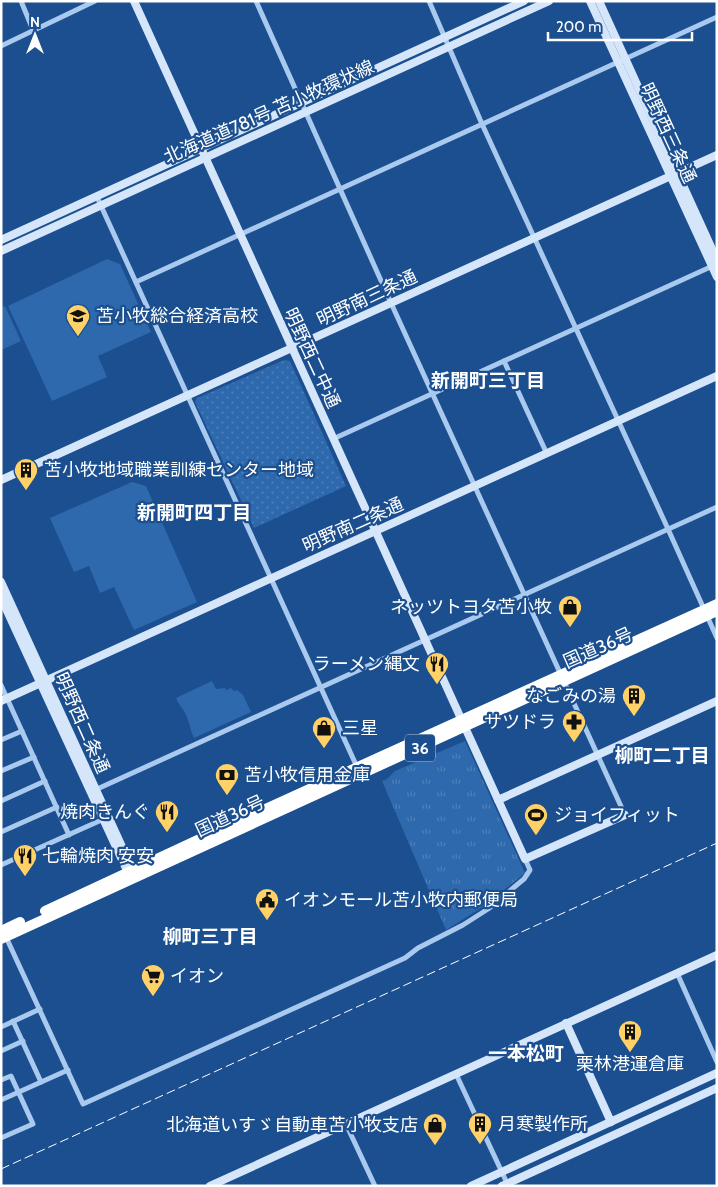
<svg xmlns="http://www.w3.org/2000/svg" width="718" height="1187" font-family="Cabin,'Noto Sans JP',sans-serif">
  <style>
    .grass { fill: url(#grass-tufts) }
    .park { fill: url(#park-dots) }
    .garden { fill: #2e69ad }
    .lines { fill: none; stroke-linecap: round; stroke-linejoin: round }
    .street { stroke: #a9c9ee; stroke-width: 5 }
    .secondary { stroke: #d6e6fa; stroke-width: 8 }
    .highway { stroke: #fff; stroke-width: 10 }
    .rail { stroke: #fff; stroke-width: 1; stroke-dasharray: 9 4; stroke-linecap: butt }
    .labels { text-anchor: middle; stroke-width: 4.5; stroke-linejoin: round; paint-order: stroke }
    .shield { fill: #1b4f8f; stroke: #bbcadd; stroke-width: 1 }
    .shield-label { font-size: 16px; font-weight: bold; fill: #fff }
    .street-label { font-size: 18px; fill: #fff; stroke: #1b4f8f }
    .poi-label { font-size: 18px; fill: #fff; stroke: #1b4f8f; text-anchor: start }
    .neighbourhood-label { font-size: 19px; font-weight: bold; fill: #fff; stroke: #1b4f8f }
  </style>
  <defs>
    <pattern id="grass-tufts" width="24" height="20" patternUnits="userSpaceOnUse" patternTransform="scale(1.25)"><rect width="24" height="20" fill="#2e69ad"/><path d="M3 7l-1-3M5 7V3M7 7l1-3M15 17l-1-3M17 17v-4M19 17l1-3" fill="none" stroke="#4d80b9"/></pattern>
    <pattern id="park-dots" width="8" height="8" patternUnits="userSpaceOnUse" patternTransform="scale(1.25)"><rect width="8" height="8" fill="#2e69ad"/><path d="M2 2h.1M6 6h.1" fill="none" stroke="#4d80b9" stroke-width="1.8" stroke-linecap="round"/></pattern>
  </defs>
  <rect width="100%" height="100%" fill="#1b4f8f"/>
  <path class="grass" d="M465,741L525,873L484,906L446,930L382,781L387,779L395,771Z"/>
  <path class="park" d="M284,360L290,361L346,486L254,528L195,402L197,398Z"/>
  <g class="garden">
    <path d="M107,259L120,264L151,332L98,356L107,377L52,401L8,306Z"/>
    <path d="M5,306L21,341L1,350V308Z"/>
    <path d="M132,482L146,486L197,602L134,630L114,587L100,593L89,566L74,572L50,518Z"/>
    <path d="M212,681L216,689L225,688L226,690L231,688L234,691L237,690L243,695L251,712L194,738C190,730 189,719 184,711C181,706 178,704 176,698Z"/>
  </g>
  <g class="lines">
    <g class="street">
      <path d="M21,1L33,30"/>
      <path d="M256,1L391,303L625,815"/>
      <path d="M429,1L482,124L668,529L717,638"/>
      <path d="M1,46L95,1"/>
      <path d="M97,197L357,767"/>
      <path d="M136,282L717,17"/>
      <path d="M504,361L547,454"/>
      <path d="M333,439L717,264"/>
      <path d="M1,685L69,835"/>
      <path d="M1,740L22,731"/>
      <path d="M1,771L34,757"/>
      <path d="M95,790L717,507"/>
      <path d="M1,801L45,781"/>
      <path d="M1,832L57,807"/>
      <path d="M1,865L106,818"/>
      <path d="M6,937L83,1104L405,958L418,948L463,925L488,909L524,879L530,870L525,859"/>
      <path d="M677,973L717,1062"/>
      <path d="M13,1021L41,1082"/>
      <path d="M1,1027L40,1009"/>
      <path d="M1,1051L23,1041"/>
      <path d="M456,1074L507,1183"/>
      <path d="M1,1080L11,1076L33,1124L1,1138"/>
      <path d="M1,1100L68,1070"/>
      <path d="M346,1124L375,1186"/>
    </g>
    <g class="secondary">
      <path d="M134,1L525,859L625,815"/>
      <path d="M590,1L717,277"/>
      <path d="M599,1L717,260"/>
      <path d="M1,240L524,1"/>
      <path d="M1,251L549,1"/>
      <path d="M1,480L717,155"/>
      <path d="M1,582L134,873"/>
      <path d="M1,598L130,877"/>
      <path d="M1,701L717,376"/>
      <path d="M498,800L717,701"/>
      <path d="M566,1023L611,1122"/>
      <path d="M210,1186L717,955"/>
      <path d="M471,1186L717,1073"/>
      <path d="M502,1186L717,1088"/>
    </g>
    <g class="highway">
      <path d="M45,911L219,830L717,604"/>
      <path d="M1,931L20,922"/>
      <path d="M1,939L717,611"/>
    </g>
    <path class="rail" d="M1,1169L717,843"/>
  </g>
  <defs>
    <g id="school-pin" transform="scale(1.25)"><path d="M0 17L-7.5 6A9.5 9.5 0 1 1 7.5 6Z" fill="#ffd166" stroke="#1b4f8f"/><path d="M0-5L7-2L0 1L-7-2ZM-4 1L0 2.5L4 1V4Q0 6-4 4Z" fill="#111"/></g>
    <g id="building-pin" transform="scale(1.25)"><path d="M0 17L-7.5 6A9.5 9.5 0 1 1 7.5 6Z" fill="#ffd166" stroke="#1b4f8f"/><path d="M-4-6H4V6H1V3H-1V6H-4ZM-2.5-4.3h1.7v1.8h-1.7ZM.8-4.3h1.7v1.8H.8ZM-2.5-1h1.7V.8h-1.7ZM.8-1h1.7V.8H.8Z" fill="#111"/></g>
    <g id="shop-pin" transform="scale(1.25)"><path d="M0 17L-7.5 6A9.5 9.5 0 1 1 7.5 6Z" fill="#ffd166" stroke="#1b4f8f"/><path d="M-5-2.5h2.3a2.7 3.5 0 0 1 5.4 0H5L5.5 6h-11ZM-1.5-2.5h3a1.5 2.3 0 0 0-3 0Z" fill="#111"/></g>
    <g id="restaurant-pin" transform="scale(1.25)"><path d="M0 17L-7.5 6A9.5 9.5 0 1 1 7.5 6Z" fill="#ffd166" stroke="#1b4f8f"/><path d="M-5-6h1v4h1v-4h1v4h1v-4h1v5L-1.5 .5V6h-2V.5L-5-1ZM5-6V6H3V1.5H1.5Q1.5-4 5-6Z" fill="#111"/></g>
    <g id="pharmacy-pin" transform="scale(1.25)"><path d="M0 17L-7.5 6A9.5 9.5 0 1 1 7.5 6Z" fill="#ffd166" stroke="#1b4f8f"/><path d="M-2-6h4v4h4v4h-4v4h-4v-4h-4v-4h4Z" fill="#111"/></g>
    <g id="bank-pin" transform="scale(1.25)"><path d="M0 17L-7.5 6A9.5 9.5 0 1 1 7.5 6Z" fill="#ffd166" stroke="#1b4f8f"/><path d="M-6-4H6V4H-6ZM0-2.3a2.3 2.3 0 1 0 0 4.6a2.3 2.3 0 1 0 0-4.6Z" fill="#111"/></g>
    <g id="stadium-pin" transform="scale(1.25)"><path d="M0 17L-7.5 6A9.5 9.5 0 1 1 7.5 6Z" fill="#ffd166" stroke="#1b4f8f"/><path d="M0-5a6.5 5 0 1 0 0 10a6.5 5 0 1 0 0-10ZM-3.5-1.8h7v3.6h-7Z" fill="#111"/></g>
    <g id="civic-pin" transform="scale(1.25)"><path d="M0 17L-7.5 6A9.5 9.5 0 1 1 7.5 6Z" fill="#ffd166" stroke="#1b4f8f"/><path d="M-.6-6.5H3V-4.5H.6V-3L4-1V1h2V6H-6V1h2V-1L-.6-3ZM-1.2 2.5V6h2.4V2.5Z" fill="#111"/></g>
    <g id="supermarket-pin" transform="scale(1.25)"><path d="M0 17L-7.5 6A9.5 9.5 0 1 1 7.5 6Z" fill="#ffd166" stroke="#1b4f8f"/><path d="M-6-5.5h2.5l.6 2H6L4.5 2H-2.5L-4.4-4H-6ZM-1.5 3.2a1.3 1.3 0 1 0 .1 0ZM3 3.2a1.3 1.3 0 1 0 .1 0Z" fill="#111"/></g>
  </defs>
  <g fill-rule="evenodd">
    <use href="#school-pin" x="78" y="316"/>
    <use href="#building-pin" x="26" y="470"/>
    <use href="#shop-pin" x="570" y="607"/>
    <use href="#restaurant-pin" x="437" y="664"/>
    <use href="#building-pin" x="634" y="696"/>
    <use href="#pharmacy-pin" x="574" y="722"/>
    <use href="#shop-pin" x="324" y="728"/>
    <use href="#bank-pin" x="227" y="775"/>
    <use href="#restaurant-pin" x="167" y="812"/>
    <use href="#stadium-pin" x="536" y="815"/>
    <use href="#restaurant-pin" x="25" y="856"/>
    <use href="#civic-pin" x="267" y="900"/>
    <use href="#supermarket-pin" x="153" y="976"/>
    <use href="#building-pin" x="630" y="1032"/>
    <use href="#building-pin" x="480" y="1124"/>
    <use href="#shop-pin" x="435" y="1125"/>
  </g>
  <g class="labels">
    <rect class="shield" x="405" y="734.5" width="30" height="27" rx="4"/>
    <g class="shield-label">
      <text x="420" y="754">36</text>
    </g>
    <g class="street-label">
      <text transform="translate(269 112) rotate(-24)" y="6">北海道道781号 苫小牧環状線</text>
      <text transform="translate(668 133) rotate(65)" y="6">明野西三条通</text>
      <text transform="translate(367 298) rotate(-25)" y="6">明野南三条通</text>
      <text transform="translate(312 358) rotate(65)" y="6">明野西二中通</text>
      <text transform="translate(353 525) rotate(-24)" y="6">明野南二条通</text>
      <text transform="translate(598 648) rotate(-24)" y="6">国道36号</text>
      <text transform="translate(82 723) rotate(66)" y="6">明野西二条通</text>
      <text transform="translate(230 816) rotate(-25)" y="6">国道36号</text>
    </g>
    <g class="poi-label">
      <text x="96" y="322">苫小牧総合経済高校</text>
      <text x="44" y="476">苫小牧地域職業訓練センター地域</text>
      <text x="552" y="613" text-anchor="end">ネッツトヨタ苫小牧</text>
      <text x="420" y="670" text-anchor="end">ラーメン縄文</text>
      <text x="616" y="702" text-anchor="end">なごみの湯</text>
      <text x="556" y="728" text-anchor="end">サツドラ</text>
      <text x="342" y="734">三星</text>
      <text x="244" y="781">苫小牧信用金庫</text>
      <text x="150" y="818" text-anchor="end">焼肉きんぐ</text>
      <text x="554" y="821">ジョイフィット</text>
      <text x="42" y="862">七輪焼肉 安安</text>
      <text x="284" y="906">イオンモール苫小牧内郵便局</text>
      <text x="170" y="982">イオン</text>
      <text x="630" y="1070" text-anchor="middle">栗林港運倉庫</text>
      <text x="498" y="1130">月寒製作所</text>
      <text x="418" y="1131" text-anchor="end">北海道いすゞ自動車苫小牧支店</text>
    </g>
    <g class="neighbourhood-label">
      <text x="488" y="387">新開町三丁目</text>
      <text x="194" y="519">新開町四丁目</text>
      <text x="662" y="762">柳町二丁目</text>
      <text x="210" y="943">柳町三丁目</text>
      <text x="526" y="1060">一本松町</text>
    </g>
  </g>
  <rect width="718" height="1187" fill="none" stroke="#ffffff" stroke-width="5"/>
  <g transform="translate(35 35)" stroke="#1b4f8f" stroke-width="4" paint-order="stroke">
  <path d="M0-4L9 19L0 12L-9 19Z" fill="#ffffff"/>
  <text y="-8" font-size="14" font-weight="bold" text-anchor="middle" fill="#ffffff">N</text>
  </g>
  <path d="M548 32v8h144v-8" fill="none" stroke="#ffffff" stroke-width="2.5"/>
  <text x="556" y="32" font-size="15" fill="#ffffff" stroke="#1b4f8f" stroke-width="4" paint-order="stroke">200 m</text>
</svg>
